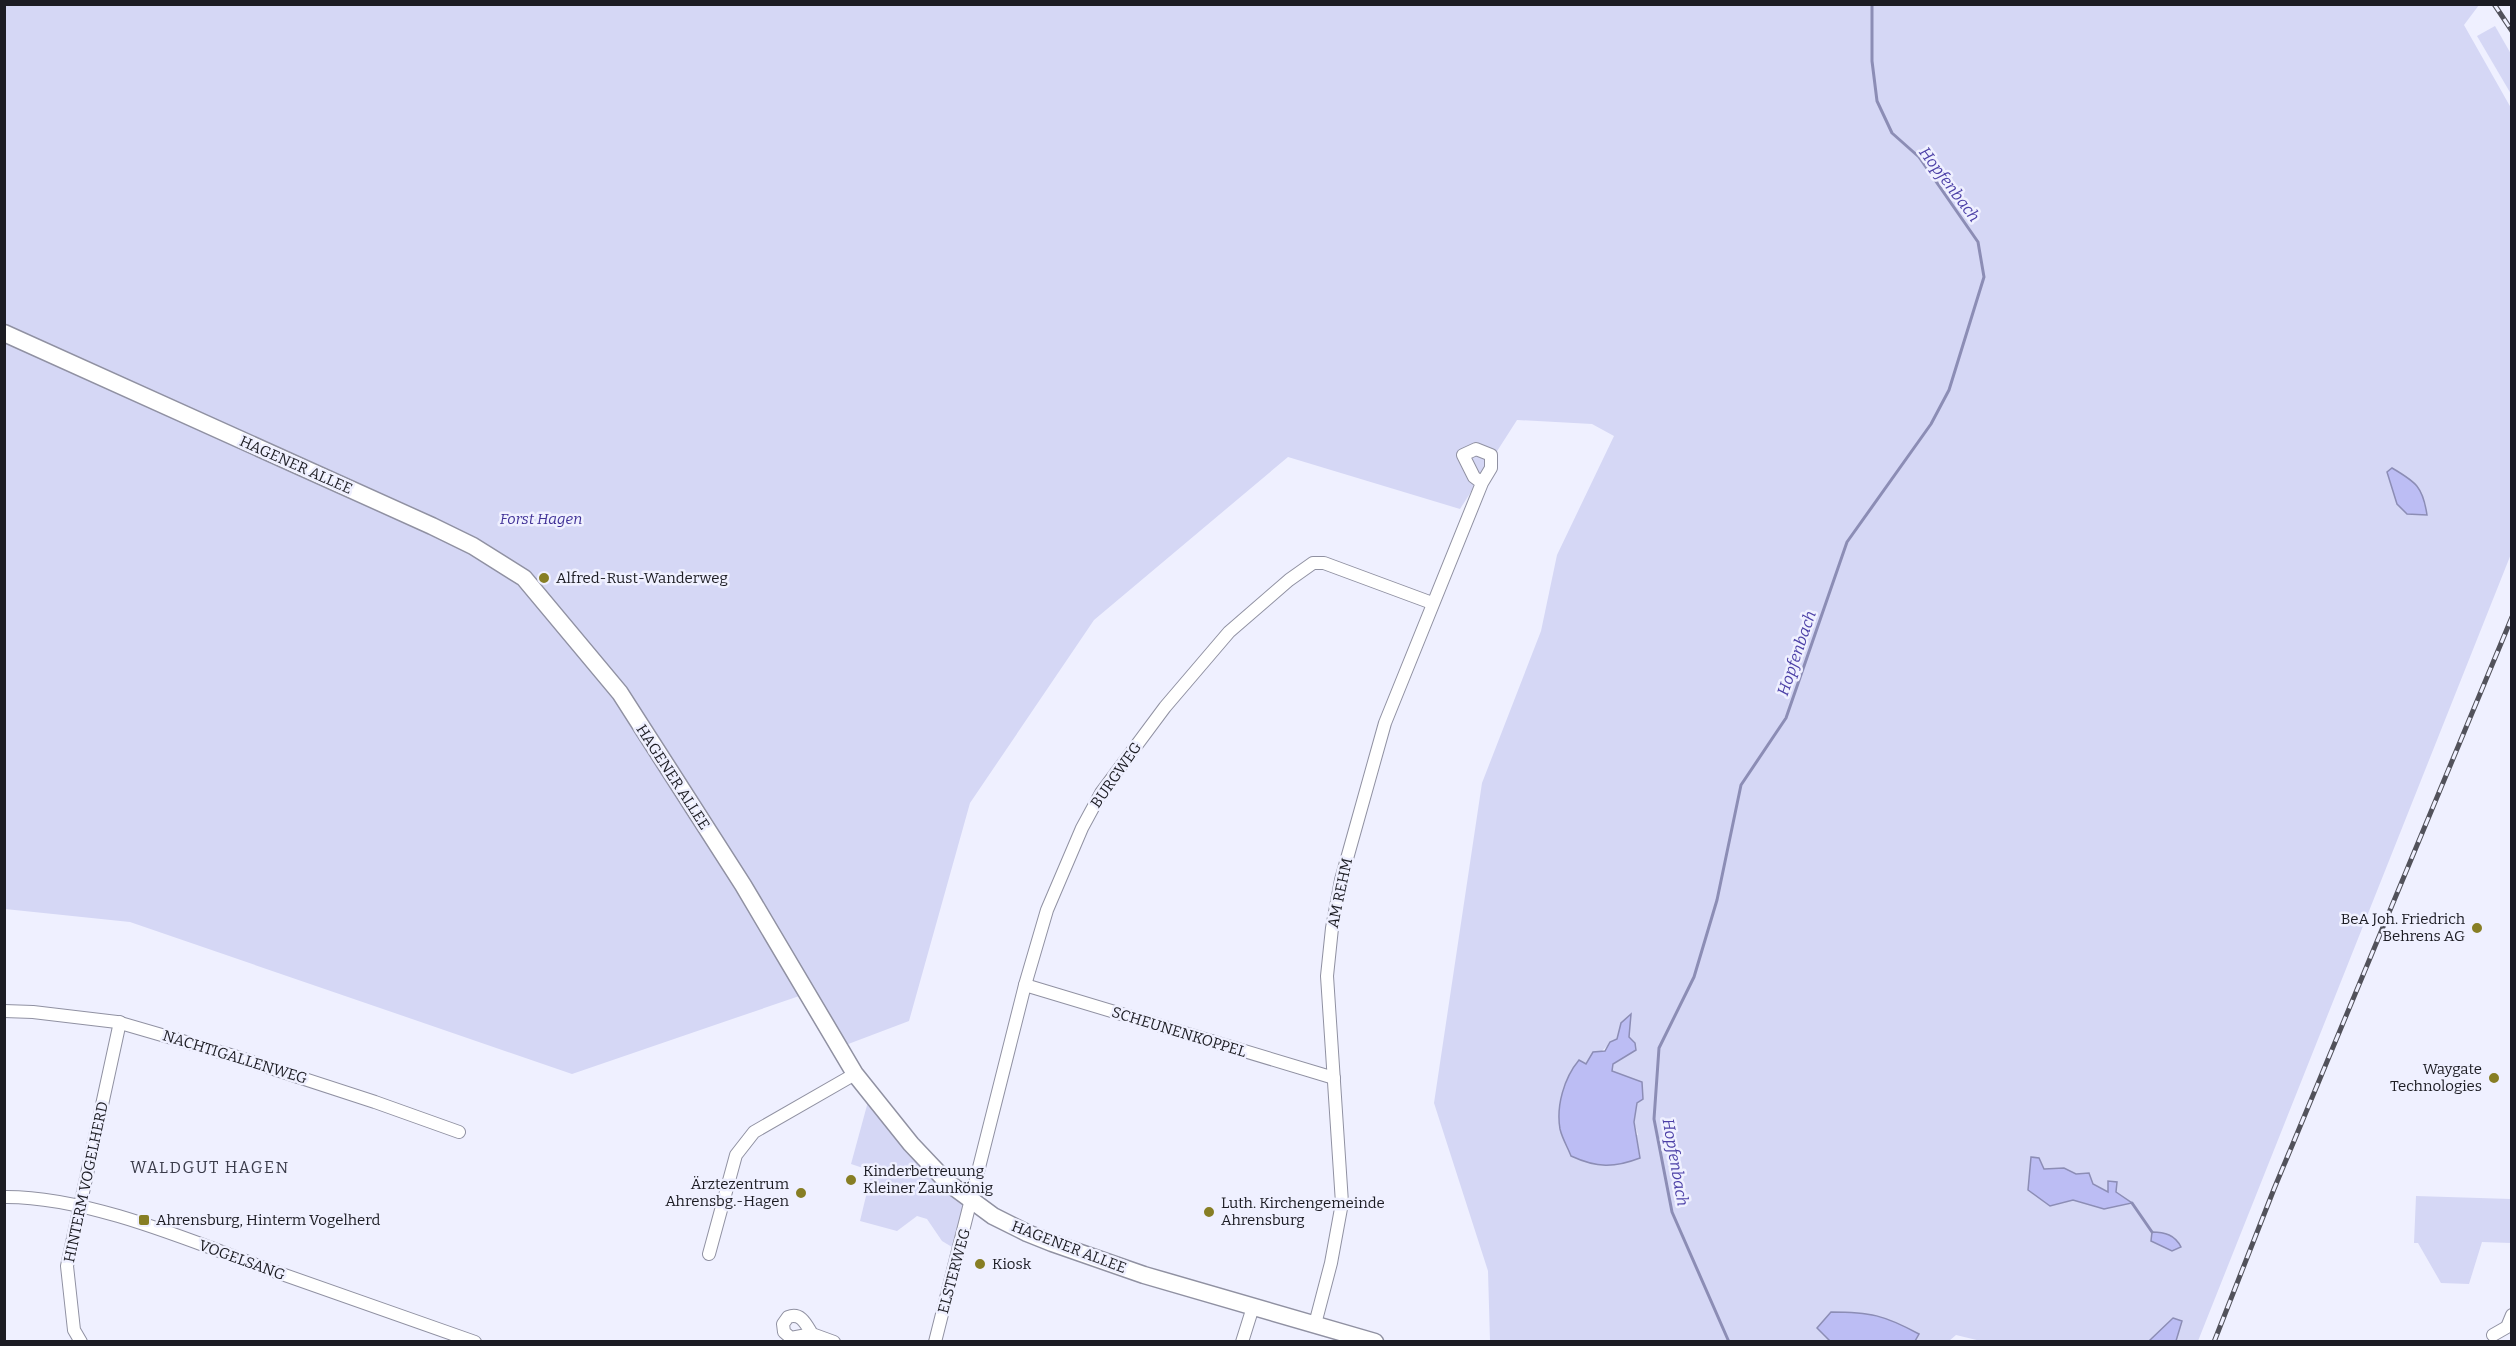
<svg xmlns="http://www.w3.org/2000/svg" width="2516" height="1346" font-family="Bitter,serif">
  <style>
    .green { fill: #d5d7f5; fill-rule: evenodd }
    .water { fill: #bcbdf4; stroke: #8c8db5; stroke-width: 1.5 }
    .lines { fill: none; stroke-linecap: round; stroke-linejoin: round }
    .stream { stroke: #8c8db5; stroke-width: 3 }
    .street-casing { stroke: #9091a2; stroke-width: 14 }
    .secondary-casing { stroke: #9091a2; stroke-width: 19 }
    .street { stroke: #fff; stroke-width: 12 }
    .secondary { stroke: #fff; stroke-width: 16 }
    .rail-casing { stroke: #52525b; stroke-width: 5 }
    .rail { stroke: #eff0ff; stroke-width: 3; stroke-dasharray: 9; stroke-linecap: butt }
    .poi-dot { fill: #877e24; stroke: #eff0ff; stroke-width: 2 }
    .labels { text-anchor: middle; stroke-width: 5; stroke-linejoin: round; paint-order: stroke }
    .street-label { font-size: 15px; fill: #1c1c23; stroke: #eff0ff }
    .park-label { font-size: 15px; font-style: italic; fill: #403197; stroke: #eff0ff }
    .poi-label { font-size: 15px; fill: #1c1c23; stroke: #eff0ff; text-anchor: start }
    .water-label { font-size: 16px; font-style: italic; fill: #4c40a7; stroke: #eff0ff }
    .neighbourhood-label { font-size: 16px; letter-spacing: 1.5px; fill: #3a3b4a; stroke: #eff0ff }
  </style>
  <rect width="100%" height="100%" fill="#eff0ff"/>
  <g class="green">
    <path d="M5,5H2479L2464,25L2511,108V554L2198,1341H2176L2182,1321L2149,1341L1985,1342L1956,1335L1949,1341H1915L1919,1335L1817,1328L1830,1341H1490L1488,1271L1434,1103L1482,783L1541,631L1557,555L1614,436L1592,424L1517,420L1460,509L1288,457L1094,620L970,803L909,1021L843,1046L811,992L572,1074L130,922L5,909ZM2387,472L2425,501L2427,515L2407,514L2397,504ZM1621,1023L1629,1037L1613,1064L1612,1071L1642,1082L1643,1099L1637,1103L1634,1122L1638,1135L1560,1129C1561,1103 1561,1080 1579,1060L1586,1065C1596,1058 1608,1043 1617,1039ZM2039,1158L2044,1169L2064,1168L2076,1174L2089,1173L2093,1184L2109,1192L2117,1183L2116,1192L2131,1203L2104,1209L2073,1200L2050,1206Z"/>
    <path d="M2495,26L2511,54V94L2477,36Z"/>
    <path d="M869,1098L964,1202L952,1247L942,1241L927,1219L917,1216L897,1231L860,1221L872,1171L851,1164Z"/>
    <path d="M2416,1196L2511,1199V1243L2482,1242L2469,1284L2441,1283L2418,1243H2414Z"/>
  </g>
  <g class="water">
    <path d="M2392,468C2416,482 2423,487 2427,515L2407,514L2397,504L2387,472Z"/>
    <path d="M1631,1014L1629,1037L1635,1043L1636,1050L1613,1064L1612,1071L1642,1082L1643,1099L1637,1103L1634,1122L1640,1158C1614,1168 1597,1168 1571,1156C1568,1148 1562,1138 1560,1129C1556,1106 1564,1078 1579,1060L1586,1064L1593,1052L1605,1051L1610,1042L1617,1039L1621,1023Z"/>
    <path d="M2031,1157L2039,1158L2044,1169L2064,1168L2076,1174L2089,1173L2093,1184L2108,1192V1181L2117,1182L2116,1192L2132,1203L2104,1209L2073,1200L2050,1206L2028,1190Z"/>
    <path d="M2152,1232C2165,1232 2175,1235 2181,1247L2172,1251L2151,1241Z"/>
    <path d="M1831,1312C1870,1312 1884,1315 1919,1334L1915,1341H1830L1817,1328Z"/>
    <path d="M2173,1318L2182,1321L2176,1341H2149Z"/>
  </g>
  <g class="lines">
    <g class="stream">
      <path d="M2132,1203L2152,1232"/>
      <path d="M1729,1342L1672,1212L1654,1119L1659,1048L1694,977L1717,900L1741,785L1786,718L1847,542L1931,424L1949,390L1984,277L1978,242L1919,157L1892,133L1877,101L1872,61V4"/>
    </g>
    <g class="street-casing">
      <g id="street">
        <path d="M1025,985L1334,1078"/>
        <path d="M4,1011L33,1012L117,1022L234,1056L375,1102L459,1132"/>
        <path d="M4,1197C84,1196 184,1238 259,1266C331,1292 403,1317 475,1342"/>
        <path d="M709,1254L736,1155L754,1132L855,1074"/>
        <path d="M1315,1324L1331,1263L1342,1203L1327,976L1332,928L1341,880L1385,723L1482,483L1491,468V455L1476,449L1463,455L1474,477L1482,483"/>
        <path d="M812,1334C806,1324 801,1312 788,1317L783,1324L784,1332L791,1338L812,1334L834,1342"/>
        <path d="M2493,1335L2507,1327L2512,1315"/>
        <path d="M81,1342L74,1330L67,1266L120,1022"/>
        <path d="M935,1342L1025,985L1047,910L1082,828L1101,793L1165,707L1229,632L1289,580L1313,563H1324L1432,603"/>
        <path d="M1242,1342L1253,1307"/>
      </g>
    </g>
    <g class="secondary-casing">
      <path id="secondary" d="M4,333L432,526L473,546L524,578L620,693L743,885L855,1074L911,1144L947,1182L993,1216L1027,1233L1052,1243L1144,1275L1375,1342"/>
    </g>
    <use href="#street" class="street"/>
    <use href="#secondary" class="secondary"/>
    <g class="rail-casing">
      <g id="rail">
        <path d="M2494,4L2512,31"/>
        <path d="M2214,1342L2274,1189L2512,617"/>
      </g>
    </g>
    <use href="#rail" class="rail"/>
  </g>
  <g class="poi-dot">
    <circle cx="544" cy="578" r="6"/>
    <circle cx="2477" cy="928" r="6"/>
    <circle cx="2494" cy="1078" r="6"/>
    <circle cx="851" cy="1180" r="6"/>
    <circle cx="801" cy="1193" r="6"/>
    <circle cx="1209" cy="1212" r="6"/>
    <rect x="138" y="1214" width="12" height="12" rx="3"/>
    <circle cx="980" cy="1264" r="6"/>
  </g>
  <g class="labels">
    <g class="street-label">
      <text transform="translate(296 465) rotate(24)" y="5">HAGENER ALLEE</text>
      <text transform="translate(1116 775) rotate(-55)" y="5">BURGWEG</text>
      <text transform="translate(673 777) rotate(57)" y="5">HAGENER ALLEE</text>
      <text transform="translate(1340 893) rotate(-78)" y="5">AM REHM</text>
      <text transform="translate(1179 1032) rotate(17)" y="5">SCHEUNENKOPPEL</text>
      <text transform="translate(235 1057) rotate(17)" y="5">NACHTIGALLENWEG</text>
      <text transform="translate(86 1182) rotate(-78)" y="5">HINTERM VOGELHERD</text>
      <text transform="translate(1069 1247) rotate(21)" y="5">HAGENER ALLEE</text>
      <text transform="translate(242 1260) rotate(20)" y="5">VOGELSANG</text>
      <text transform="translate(954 1271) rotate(-75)" y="5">ELSTERWEG</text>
    </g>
    <g class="park-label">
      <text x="541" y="524">Forst Hagen</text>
    </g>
    <g class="poi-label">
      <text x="556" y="583">Alfred-Rust-Wanderweg</text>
      <text x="2465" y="924" text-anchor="end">BeA Joh. Friedrich<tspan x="2465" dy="17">Behrens AG</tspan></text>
      <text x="2482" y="1074" text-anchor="end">Waygate<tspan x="2482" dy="17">Technologies</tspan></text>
      <text x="863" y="1176">Kinderbetreuung<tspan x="863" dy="17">Kleiner Zaunkönig</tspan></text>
      <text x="789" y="1189" text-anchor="end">Ärztezentrum<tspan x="789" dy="17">Ahrensbg.-Hagen</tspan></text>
      <text x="1221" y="1208">Luth. Kirchengemeinde<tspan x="1221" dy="17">Ahrensburg</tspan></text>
      <text x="156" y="1225">Ahrensburg, Hinterm Vogelherd</text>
      <text x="992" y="1269">Kiosk</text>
    </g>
    <g class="water-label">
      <text transform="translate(1950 184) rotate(53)" y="6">Hopfenbach</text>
      <text transform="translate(1796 653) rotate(-71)" y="6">Hopfenbach</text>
      <text transform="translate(1676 1162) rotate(80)" y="6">Hopfenbach</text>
    </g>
    <g class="neighbourhood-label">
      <text x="210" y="1173">WALDGUT HAGEN</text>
    </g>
  </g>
  <rect width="2516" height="1346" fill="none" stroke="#1c1c23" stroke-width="12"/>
</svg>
